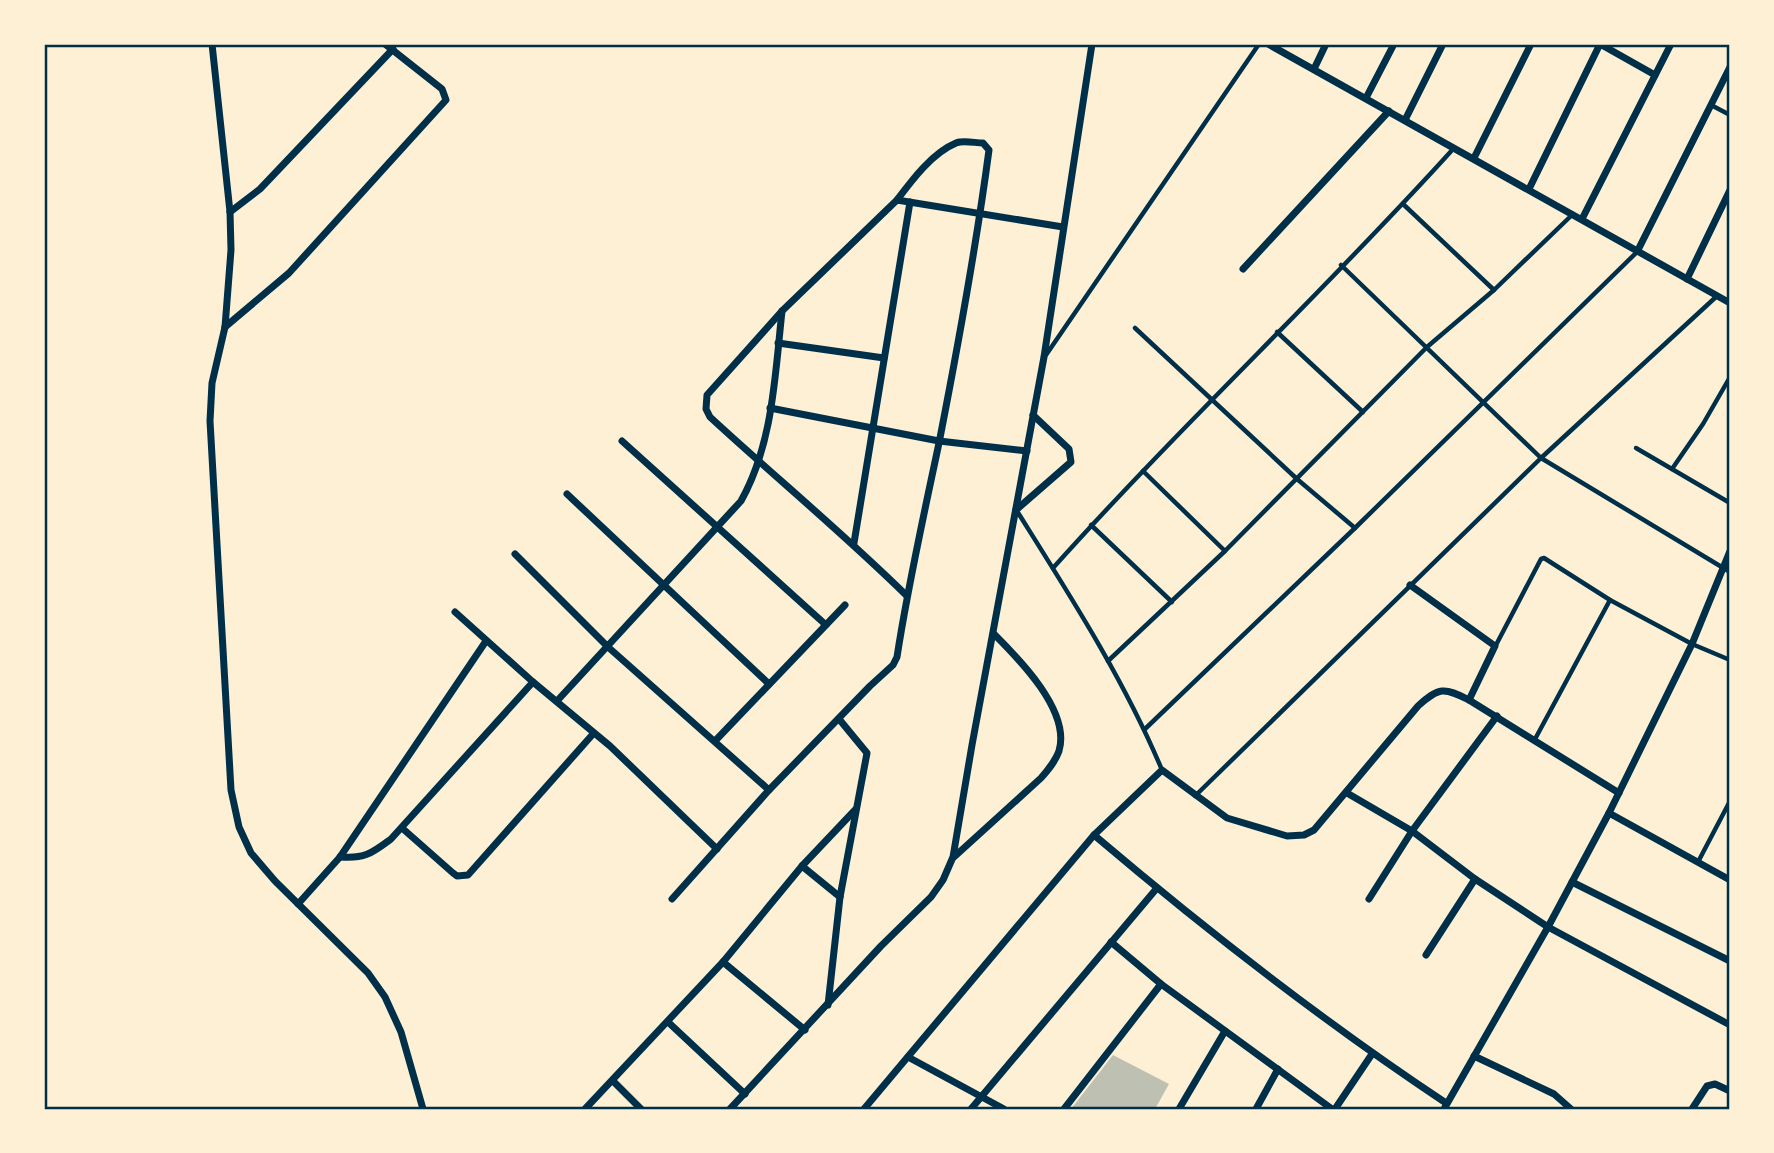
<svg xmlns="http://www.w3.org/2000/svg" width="1774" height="1153" font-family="'Fira Sans Condensed',sans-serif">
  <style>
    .building { fill: #bec0b2 }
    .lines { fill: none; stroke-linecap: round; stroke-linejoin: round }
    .service { stroke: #003049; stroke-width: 4.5 }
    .minor { stroke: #003049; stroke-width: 7 }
    .neatline { fill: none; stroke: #003049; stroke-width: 2.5 }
  </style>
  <rect width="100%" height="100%" fill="#fdf0d5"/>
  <path class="building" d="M1113,1055L1169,1084L1155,1109H1071Z"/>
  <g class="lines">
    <g class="service">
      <path d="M1711,105L1730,115"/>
      <path d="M1403,204L1494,290"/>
      <path d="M1341,265L1541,458L1730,572"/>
      <path d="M1135,328L1297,479L1355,528"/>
      <path d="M1277,332L1363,412"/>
      <path d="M1046,355L1259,44"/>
      <path d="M1636,448L1730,503"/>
      <path d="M1672,469L1703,424L1730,377"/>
      <path d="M1143,471L1225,551"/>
      <path d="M1017,511C1069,594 1124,679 1162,770"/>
      <path d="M1091,525L1172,602"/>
      <path d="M1053,568C1182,424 1324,292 1454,148"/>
      <path d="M1496,645L1541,559L1544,558L1610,600L1692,644L1730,660"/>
      <path d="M1108,661L1225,551L1427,347L1494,290L1573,214"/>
      <path d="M1145,729L1355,528L1638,251"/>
      <path d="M1534,741L1610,600"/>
      <path d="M1195,796L1541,458L1717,296"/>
      <path d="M1698,862L1730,801"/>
    </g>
    <g class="minor">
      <path d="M212,44L230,212L231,250L225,327L212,383L210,421L231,790L239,827L251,853L275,881L368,973L385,997L401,1032L423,1109"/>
      <path d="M1268,44L1730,303"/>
      <path d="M1600,44L1655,75"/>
      <path d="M1314,69L1326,44"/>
      <path d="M1366,98L1394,44"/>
      <path d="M1405,120L1443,44"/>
      <path d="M1474,158L1531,44"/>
      <path d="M1529,189L1600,44"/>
      <path d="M230,212L260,189L393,49"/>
      <path d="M1582,219L1671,44"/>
      <path d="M1638,250L1730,67"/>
      <path d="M1243,269L1389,111"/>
      <path d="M1687,279L1730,190"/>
      <path d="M225,327L289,273L446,100L442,89L385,44"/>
      <path d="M778,343L884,358"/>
      <path d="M770,408L939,441L1027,451"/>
      <path d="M622,441L826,625"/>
      <path d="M567,494L769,684"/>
      <path d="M1016,510L1071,462L1069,449L1033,415"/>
      <path d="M854,543L910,202"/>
      <path d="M515,554L608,647L769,790"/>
      <path d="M1410,585L1495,646L1469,700"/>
      <path d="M906,595C843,533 775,477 710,417L706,409L707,395L782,311L897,200L1063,227"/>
      <path d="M455,612L533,682L610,746L717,849"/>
      <path d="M557,701L741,501C773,444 775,375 782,311"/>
      <path d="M715,741L845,605"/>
      <path d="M1347,793L1412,831L1475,879L1548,927L1730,1025"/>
      <path d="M1609,813L1730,880"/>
      <path d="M402,828L453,873L457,876L468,875L593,734"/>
      <path d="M1094,835C1206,930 1324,1022 1446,1103"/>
      <path d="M340,857C365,859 372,853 391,839L533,682"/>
      <path d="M954,857L1041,778C1048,770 1055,762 1059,751C1071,711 1019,659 994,634"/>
      <path d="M802,866L840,897"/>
      <path d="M1572,882L1730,961"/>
      <path d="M672,899L769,790L870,686L893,665L897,657C908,585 924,514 939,443C958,346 976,248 989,150L983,143C975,143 963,140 956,143C932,153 912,180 897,200"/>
      <path d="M1369,899L1412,831L1497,716"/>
      <path d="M298,904L340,857L486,641"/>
      <path d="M1111,942L1161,984L1332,1109"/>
      <path d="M1426,955L1475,879"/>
      <path d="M723,962L805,1030"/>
      <path d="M828,1005L840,897L867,753L839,719"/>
      <path d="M668,1022L745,1094"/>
      <path d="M1474,1056L1554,1094L1571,1109"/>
      <path d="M908,1057L1004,1109"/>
      <path d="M613,1081L641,1109"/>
      <path d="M585,1109L723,962L802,866L855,810"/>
      <path d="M730,1109L881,946L931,897L943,880L953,857L972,745L1044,357L1092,44"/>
      <path d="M864,1109L1094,835L1162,770L1227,818L1287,836L1304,835L1314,830L1418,706C1439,687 1444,687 1469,700L1619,793"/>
      <path d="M971,1109L1157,888"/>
      <path d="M1064,1109L1161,984"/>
      <path d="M1179,1109L1225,1031"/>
      <path d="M1256,1109L1278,1069"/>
      <path d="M1335,1109L1372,1054"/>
      <path d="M1444,1109L1548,927L1609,813L1692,644L1730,551"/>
      <path d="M1692,1109L1707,1086L1715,1084L1730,1091"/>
    </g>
  </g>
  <rect width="1774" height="1153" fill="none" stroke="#fdf0d5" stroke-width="91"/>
  <rect x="46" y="46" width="1682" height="1062" class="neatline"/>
</svg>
